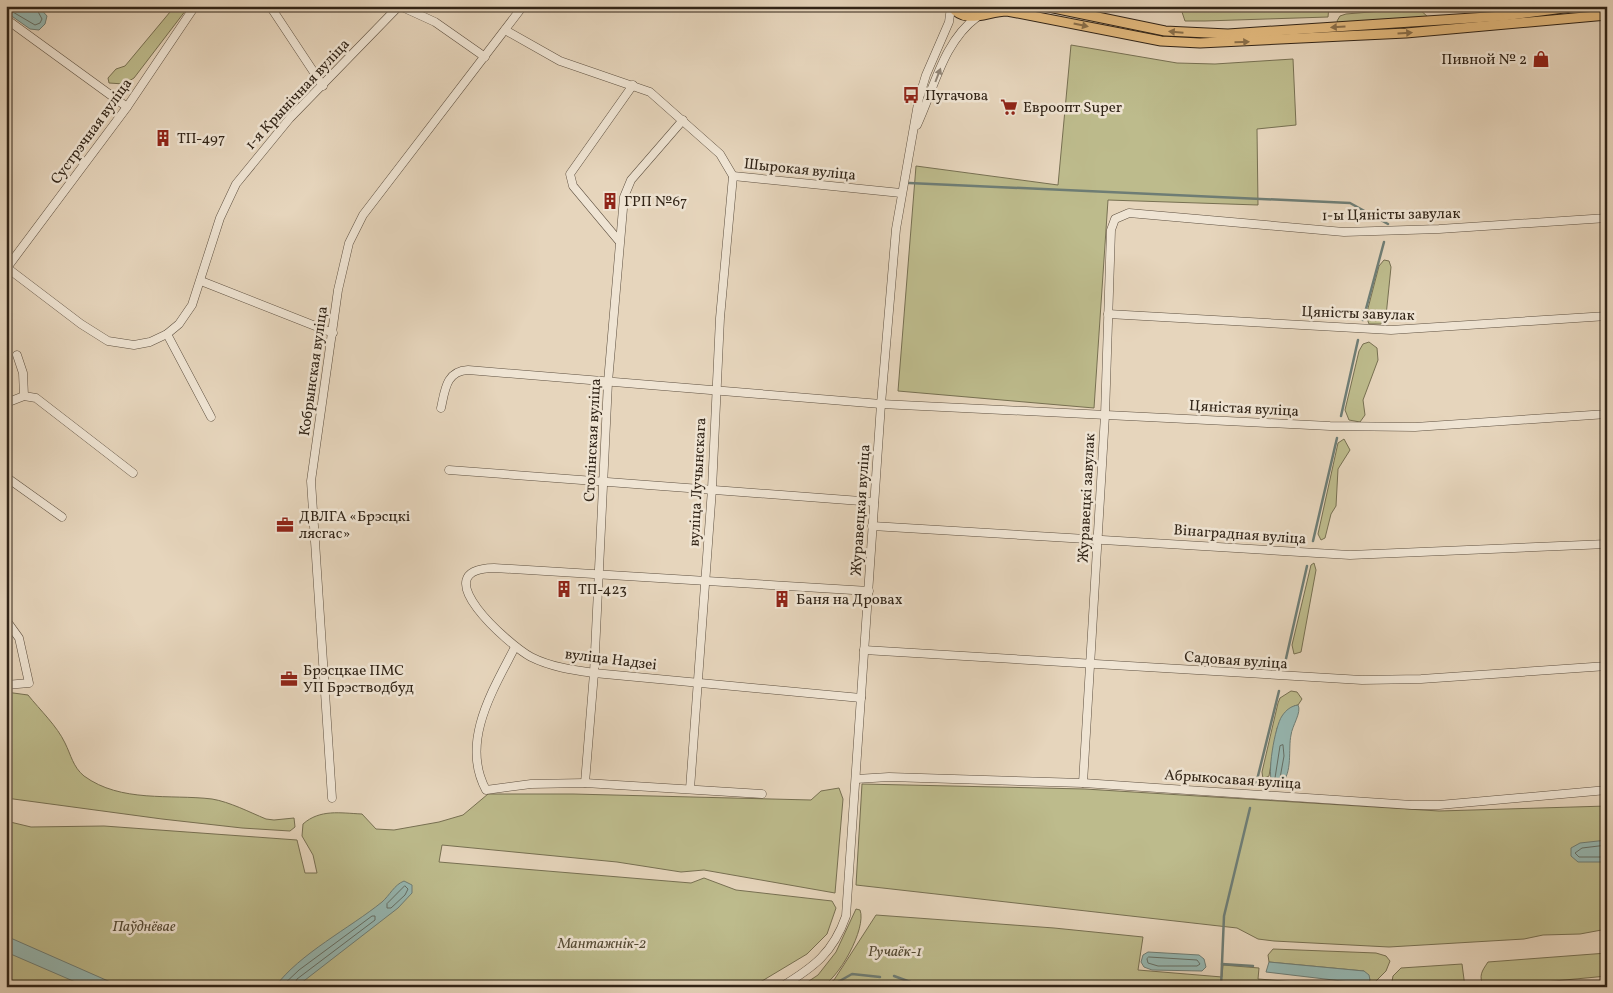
<svg xmlns="http://www.w3.org/2000/svg" width="1613" height="993" font-family="Vollkorn,serif">
  <style>
    .green { fill: #bdbb8c; stroke: #777052 }
    .water { fill: #96b8b3; stroke: #6e7d75 }
    .lines { fill: none; stroke-linecap: round; stroke-linejoin: round }
    .shore { stroke: #646e65; stroke-width: 1 }
    .stream { stroke: #6e7d75; stroke-width: 2.5 }
    .minor-casing { stroke: #5e5040; stroke-width: 9 }
    .major-casing { stroke: #312417; stroke-width: 11 }
    .minor { stroke: #efe4d3; stroke-width: 8 }
    .major { stroke: #e3ba7e; stroke-width: 9 }
    .oneway { fill: #8a6f4a }
    .oneway2 { fill: #908475 }
    .labels { text-anchor: middle; stroke-width: 5; stroke-linejoin: round; paint-order: stroke }
    .poi-label { font-size: 15px; fill: #312417; stroke: #efe4d3; text-anchor: start }
    .street-label { font-size: 15px; fill: #312417; stroke: #efe4d3 }
    .park-label { font-size: 15px; font-style: italic; fill: #544a34; stroke: #efe4d3 }
  </style>
  <rect width="100%" height="100%" fill="#e6d5bc"/>
  <filter id="stains"><feTurbulence type="fractalNoise" baseFrequency=".004" numOctaves="4"/><feColorMatrix values="0 0 0 0 .2 0 0 0 0 .09 0 0 0 0 .02 0 0 0 .5 -.17"/></filter>
  <radialGradient id="worn" r=".72"><stop offset=".6" stop-color="#630" stop-opacity="0"/><stop offset="1" stop-color="#630" stop-opacity=".3"/></radialGradient>
  <g class="green">
    <path d="M175,6H189L134,78L124,84L109,83L108,78L116,69L125,66Z"/>
    <path d="M1180,6H1329L1328,17L1205,21H1185Z"/>
    <path d="M1440,6H1538L1456,11H1447Z"/>
    <path d="M1418,8L1428,17L1339,24L1337,21L1340,16L1346,14Z"/>
    <path d="M1071,45L1177,63L1215,64L1293,59L1296,125L1257,129L1258,205L1108,200L1094,408L898,391L916,166L1058,185Z"/>
    <path d="M1384,260L1389,261L1391,267L1386,316L1381,324H1369L1366,316L1379,266Z"/>
    <path d="M1369,342L1377,348L1378,360L1363,400L1365,415L1360,422L1349,420L1345,410L1359,351L1363,344Z"/>
    <path d="M1344,439L1350,450L1338,469L1336,506L1331,514L1325,538L1321,540L1318,534L1338,443Z"/>
    <path d="M1314,563L1316,570L1301,652L1294,654L1292,645L1311,565Z"/>
    <path d="M1291,691L1297,692L1302,699L1298,705L1294,706L1277,728L1269,776L1263,779L1262,772L1278,703L1280,698Z"/>
    <path d="M6,692L28,695C40,710 57,726 65,743C71,755 73,767 84,776C121,803 170,794 212,799C230,802 249,812 266,819L274,820L294,818L295,827L290,831L242,828L162,819L6,798Z"/>
    <path d="M862,784L1085,789L1439,811L1607,806V929L1580,934L1543,935L1524,939L1389,947L1274,941L1258,939L1237,928L856,885Z"/>
    <path d="M839,788L843,799L835,893L704,870L681,872L617,862L442,845L439,862L691,883L704,878L736,890L832,901L836,908L827,934L807,954L752,987H6V821L31,827L104,826L297,840L305,873H317L313,855L302,836L303,824C320,809 340,813 362,814L376,829L394,830L439,822L463,815L488,794H573L811,800L821,791Z"/>
    <path d="M856,909L860,910C867,928 838,981 820,987C814,988 805,987 800,987L818,975L836,952Z"/>
    <path d="M876,915L1054,928L1143,937L1138,970L1222,977L1223,965L1259,968L1258,979L1362,987H823L834,980Z"/>
    <path d="M1273,949L1376,953L1386,956L1390,961L1386,971L1372,985L1367,984L1370,980L1364,971L1269,962L1268,955Z"/>
    <path d="M1607,953V976L1491,987H1484C1478,976 1482,971 1488,962Z"/>
    <path d="M1462,964L1465,987H1391L1393,976L1401,968Z"/>
  </g>
  <g class="water">
    <path d="M6,6H38L47,16L45,24L39,30L30,29L6,12Z"/>
    <path d="M1298,705C1302,712 1292,726 1291,735C1288,749 1293,773 1281,784L1273,785C1266,776 1275,726 1282,716C1286,710 1291,706 1298,705Z"/>
    <path d="M1607,840V862H1578L1571,856V848L1580,843Z"/>
    <path d="M404,881L412,885V893L398,908L296,987H275C299,954 350,928 382,902C390,895 394,885 404,881Z"/>
    <path d="M6,936L115,984L120,987H87L6,952Z"/>
    <path d="M1148,952L1199,955L1204,959L1206,967L1202,971L1152,970L1144,967L1141,962L1143,955Z"/>
    <path d="M1269,962L1364,971L1369,975L1370,980L1367,984L1266,972Z"/>
  </g>
  <g class="lines">
    <g class="shore">
      <path d="M6,8L35,25L40,23L42,19L35,6"/>
      <path d="M1283,745L1284,756L1280,778L1277,780L1275,778L1280,746Z"/>
      <path d="M1607,845L1582,848L1575,853L1579,857H1607"/>
      <path d="M405,886L408,889L405,895L391,908H387V904Z"/>
      <path d="M1149,957L1197,960L1200,964L1197,966H1158L1148,963L1147,959Z"/>
      <path d="M281,987L299,970L372,916H375V920L297,979L293,987"/>
    </g>
    <g class="stream">
      <path d="M909,183L1350,203L1388,224"/>
      <path d="M1363,320L1384,242"/>
      <path d="M1341,416L1358,340"/>
      <path d="M1313,541L1337,438"/>
      <path d="M1285,663L1307,566"/>
      <path d="M1256,784L1279,691"/>
      <path d="M1222,964L1253,966"/>
      <path d="M894,976L924,987"/>
      <path d="M829,987L852,974L880,977"/>
      <path d="M1221,987L1224,916L1250,808"/>
    </g>
    <g class="minor-casing">
      <g id="minor">
        <path d="M270,6L323,86"/>
        <path d="M400,6L435,22L485,57"/>
        <path d="M6,19L127,107"/>
        <path d="M505,30L560,61L650,92L720,154L733,176L901,193"/>
        <path d="M917,125C934,89 943,42 977,17"/>
        <path d="M619,241L573,186L570,174L633,85"/>
        <path d="M6,267L81,324L108,341L134,345L150,342L167,334L179,324L192,305L220,218L236,184L290,118L399,6"/>
        <path d="M6,269L127,107L195,6"/>
        <path d="M201,281L333,333"/>
        <path d="M1108,314L1391,330L1607,316"/>
        <path d="M167,334L211,417"/>
        <path d="M17,355L23,373L24,396"/>
        <path d="M6,403L24,396L36,398L133,473"/>
        <path d="M441,408C445,390 446,371 468,370L881,404L1330,426L1415,427L1607,414"/>
        <path d="M449,470L874,502"/>
        <path d="M6,477L62,517"/>
        <path d="M872,526L1350,555L1607,544"/>
        <path d="M6,620L19,638L29,683L6,685"/>
        <path d="M515,647C493,690 460,742 486,790L531,784L585,783L762,794"/>
        <path d="M864,650L1362,680L1421,679L1607,666"/>
        <path d="M861,698L594,673C573,670 551,667 531,657C509,645 422,569 494,568L869,591"/>
        <path d="M856,779L889,777L1083,783L1412,805H1439L1607,790"/>
        <path d="M585,783L594,673L608,382L624,197L631,180L683,120"/>
        <path d="M1083,783L1105,415L1111,230L1115,219L1129,213L1344,232L1439,229L1607,218"/>
        <path d="M690,789L712,489L720,318L733,176"/>
        <path d="M332,798L311,481L338,290L349,243L363,215L523,6"/>
        <path d="M781,987C814,967 833,953 846,916L881,404L896,229L919,98L926,75L949,22L951,7"/>
      </g>
    </g>
    <g class="major-casing">
      <g id="major">
        <path d="M951,6C966,26 987,11 1007,11L1161,41L1200,43L1406,33L1607,15"/>
        <path d="M1044,6L1165,31L1228,34L1503,16L1579,6"/>
      </g>
    </g>
    <use href="#minor" class="minor"/>
    <use href="#major" class="major"/>
  </g>
  <defs><path id="oneway-solid" d="M-6-.8H1V-3.2L6.5 0L1 3.2V.8H-6Z" transform="scale(1.25)"/></defs>
  <g class="oneway">
    <use href="#oneway-solid" transform="translate(1081 25) rotate(12)"/>
    <use href="#oneway-solid" transform="translate(1338 27) rotate(177)"/>
    <use href="#oneway-solid" transform="translate(1176 32) rotate(-175)"/>
    <use href="#oneway-solid" transform="translate(1405 33) rotate(-4)"/>
    <use href="#oneway-solid" transform="translate(1242 42) rotate(-2)"/>
  </g>
  <use class="oneway2" href="#oneway-solid" transform="translate(938 75) rotate(-69)"/>
  <defs>
    <g id="shop-bare" transform="scale(1.35)"><path d="M-5-2.5h2.3a2.7 3.5 0 0 1 5.4 0H5L5.5 6h-11ZM-1.5-2.5h3a1.5 2.3 0 0 0-3 0Z" fill="#8f2418" stroke="#efe4d3" stroke-width="2.5" paint-order="stroke"/></g>
    <g id="bus-bare" transform="scale(1.35)"><path d="M-5-6H5V4H4V6H2V4H-2V6H-4V4H-5ZM-3.5-4V0h7V-4ZM-3.5 1.2v1.5H-2V1.2ZM2 1.2v1.5H3.5V1.2Z" fill="#8f2418" stroke="#efe4d3" stroke-width="2.5" paint-order="stroke"/></g>
    <g id="supermarket-bare" transform="scale(1.35)"><path d="M-6-5.5h2.5l.6 2H6L4.5 2H-2.5L-4.4-4H-6ZM-1.5 3.2a1.3 1.3 0 1 0 .1 0ZM3 3.2a1.3 1.3 0 1 0 .1 0Z" fill="#8f2418" stroke="#efe4d3" stroke-width="2.5" paint-order="stroke"/></g>
    <g id="building-bare" transform="scale(1.35)"><path d="M-4-6H4V6H1V3H-1V6H-4ZM-2.5-4.3h1.7v1.8h-1.7ZM.8-4.3h1.7v1.8H.8ZM-2.5-1h1.7V.8h-1.7ZM.8-1h1.7V.8H.8Z" fill="#8f2418" stroke="#efe4d3" stroke-width="2.5" paint-order="stroke"/></g>
    <g id="office-bare" transform="scale(1.35)"><path d="M-6-3h4V-5.5h4V-3h4V5H-6ZM-1-4.5V-3h2v-1.5ZM-6 0V1H6V0Z" fill="#8f2418" stroke="#efe4d3" stroke-width="2.5" paint-order="stroke"/></g>
  </defs>
  <g fill-rule="evenodd">
    <use href="#shop-bare" x="1541" y="59"/>
    <use href="#bus-bare" x="911" y="95"/>
    <use href="#supermarket-bare" x="1009" y="107"/>
    <use href="#building-bare" x="163" y="138"/>
    <use href="#building-bare" x="610" y="201"/>
    <use href="#office-bare" x="285" y="525"/>
    <use href="#building-bare" x="564" y="589"/>
    <use href="#building-bare" x="782" y="599"/>
    <use href="#office-bare" x="289" y="679"/>
  </g>
  <g class="labels">
    <g class="poi-label">
      <text x="1527" y="64" text-anchor="end">Пивной № 2</text>
      <text x="925" y="100">Пугачова</text>
      <text x="1023" y="112">Евроопт Super</text>
      <text x="177" y="143">ТП-497</text>
      <text x="624" y="206">ГРП №67</text>
      <text x="299" y="521">ДВЛГА «Брэсцкі<tspan x="299" dy="17">лясгас»</tspan></text>
      <text x="578" y="594">ТП-423</text>
      <text x="796" y="604">Баня на Дровах</text>
      <text x="303" y="675">Брэсцкае ПМС<tspan x="303" dy="17">УП Брэстводбуд</tspan></text>
    </g>
    <g class="street-label">
      <text transform="translate(297 94) rotate(-47)" y="5">1-я Крынічная вуліца</text>
      <text transform="translate(91 131) rotate(-54)" y="5">Сустрэчная вуліца</text>
      <text transform="translate(800 169) rotate(6)" y="5">Шырокая вуліца</text>
      <text transform="translate(1391 214) rotate(-1)" y="5">1-ы Цяністы завулак</text>
      <text transform="translate(1358 313) rotate(2)" y="5">Цяністы завулак</text>
      <text transform="translate(313 371) rotate(-82)" y="5">Кобрынская вуліца</text>
      <text transform="translate(1244 408) rotate(3)" y="5">Цяністая вуліца</text>
      <text transform="translate(592 440) rotate(-87)" y="5">Столінская вуліца</text>
      <text transform="translate(697 482) rotate(-87)" y="5">вуліца Лучынскага</text>
      <text transform="translate(1086 498) rotate(-87)" y="5">Журавецкі завулак</text>
      <text transform="translate(860 510) rotate(-86)" y="5">Журавецкая вуліца</text>
      <text transform="translate(1240 534) rotate(4)" y="5">Вінаградная вуліца</text>
      <text transform="translate(611 659) rotate(7)" y="5">вуліца Надзеі</text>
      <text transform="translate(1236 660) rotate(4)" y="5">Садовая вуліца</text>
      <text transform="translate(1233 779) rotate(4)" y="5">Абрыкосавая вуліца</text>
    </g>
    <g class="park-label">
      <text x="144" y="931">Паўднёвае</text>
      <text x="602" y="948">Мантажнік-2</text>
      <text x="895" y="956">Ручаёк-1</text>
    </g>
  </g>
  <rect width="1613" height="993" fill="none" stroke="#e6d5bc" stroke-width="25"/>
  <rect x="8" y="8" width="1598" height="978" fill="none" stroke="#312417" stroke-width="2.5"/>
  <rect x="12" y="12" width="1588" height="968" fill="none" stroke="#312417"/>
  <rect width="100%" height="100%" filter="url(#stains)"/>
  <rect width="100%" height="100%" fill="url(#worn)"/>
</svg>
